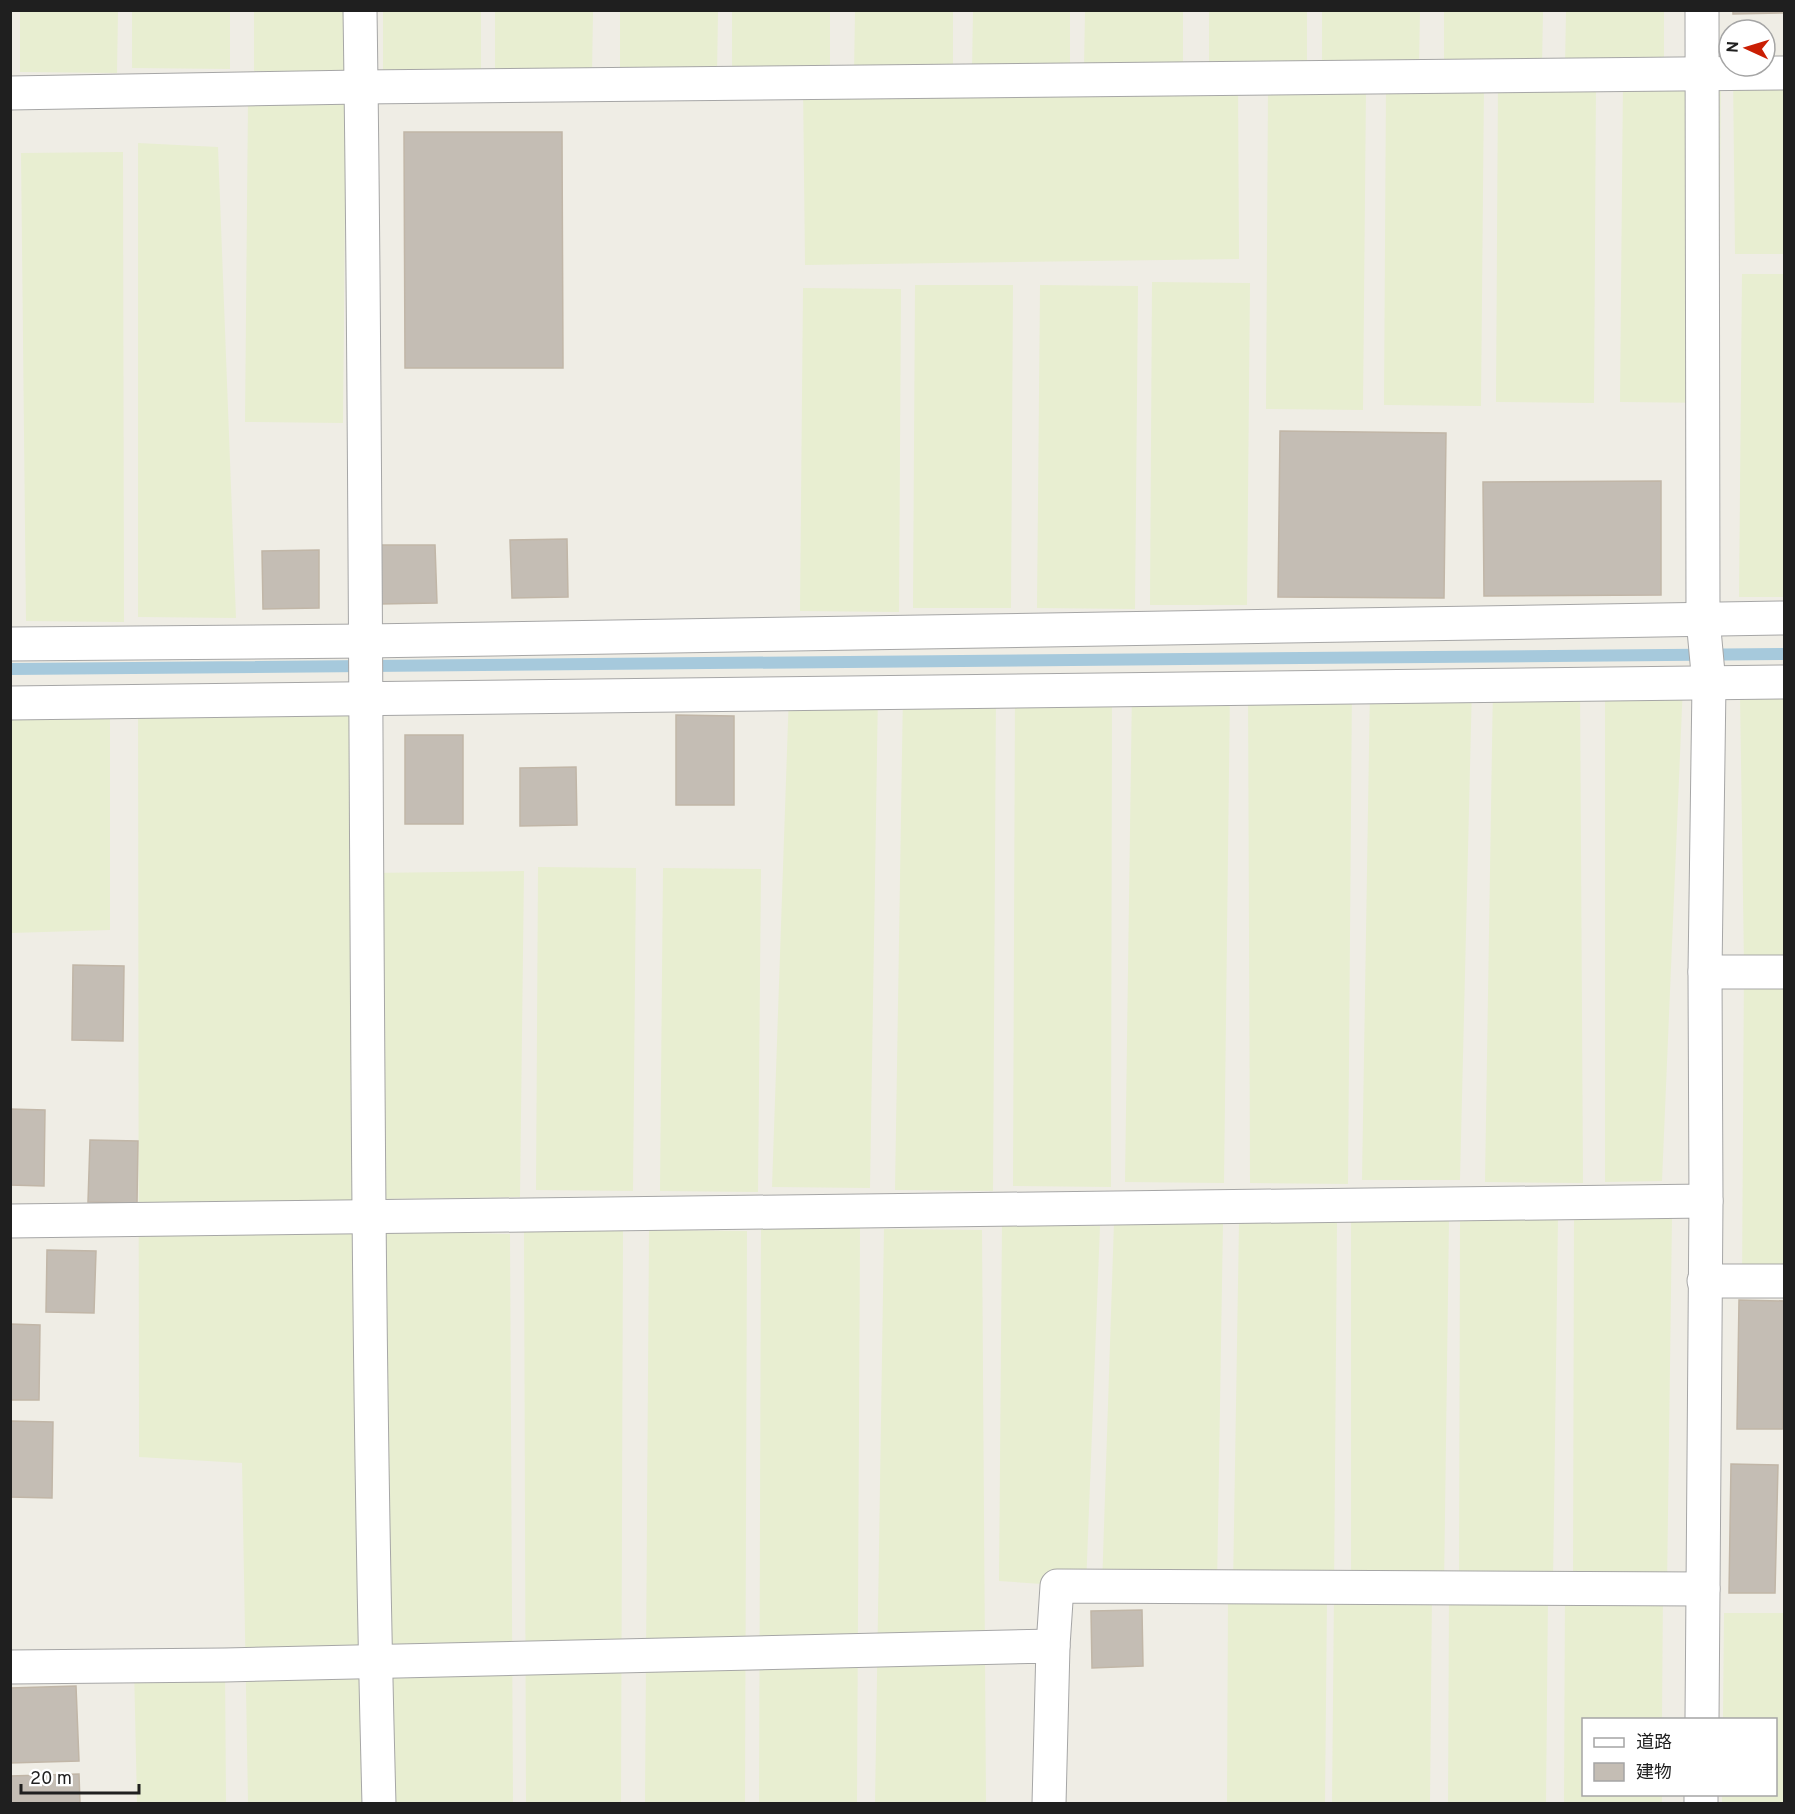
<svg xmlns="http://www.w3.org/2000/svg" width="1795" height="1814" font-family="Overpass,'Noto Sans JP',sans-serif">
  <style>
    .farmland { fill: #e8eed1 }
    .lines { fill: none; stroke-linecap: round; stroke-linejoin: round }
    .stream { stroke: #a6c9dc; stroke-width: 12 }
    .building { fill: #c4bdb4; stroke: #c1b6a7; stroke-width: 1.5 }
    .minor-casing { stroke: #a6a6a6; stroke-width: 35 }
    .tertiary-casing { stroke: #a6a6a6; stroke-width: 35 }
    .minor { stroke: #fff; stroke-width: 33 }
    .tertiary { stroke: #fff; stroke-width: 33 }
  </style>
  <rect width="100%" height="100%" fill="#efede5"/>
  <g class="farmland">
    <path d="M20,11H118L117,73L20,72Z"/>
    <path d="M132,11H230V69L132,68Z"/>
    <rect x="254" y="11" width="99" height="60"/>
    <path d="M383,11H481V79L383,78Z"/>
    <path d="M495,11H593L592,75H495Z"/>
    <path d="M620,11H718L717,76L620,75Z"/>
    <path d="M732,11H830V73L732,72Z"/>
    <path d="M855,11H953V75L854,74Z"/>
    <path d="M973,11H1070V71L972,70Z"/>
    <path d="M1085,11H1183V68L1084,67Z"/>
    <path d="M1209,11H1307V68L1209,67Z"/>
    <path d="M1322,11H1420L1419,65L1322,64Z"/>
    <path d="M1444,11H1543L1542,67L1444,66Z"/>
    <path d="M1566,11H1664V67L1565,66Z"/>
    <path d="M1733,72H1784V254H1735Z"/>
    <path d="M1238,78L1239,259L805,265L803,83Z"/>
    <path d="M1498,79L1596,80L1594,403L1496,402Z"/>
    <path d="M1623,79L1721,80L1718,403L1620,402Z"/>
    <path d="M1386,82L1484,83L1481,406L1384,405Z"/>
    <path d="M1268,86L1366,87L1363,410L1266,409Z"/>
    <path d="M248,100H346L343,423L245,422Z"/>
    <path d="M138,143L218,147L236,618L138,617Z"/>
    <path d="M123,152L124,622L26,621L21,153Z"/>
    <path d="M1742,274H1784V597H1739Z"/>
    <path d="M1152,282L1250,283L1247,605H1150Z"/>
    <path d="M915,285H1013L1011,608H913Z"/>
    <path d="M1040,285L1138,286L1135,609L1037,608Z"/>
    <path d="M803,288L901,289L899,612L800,611Z"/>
    <path d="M1580,683L1583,1183L1485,1182L1493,684Z"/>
    <path d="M1683,684L1662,1181L1605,1182V688Z"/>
    <path d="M1472,685L1460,1180H1362L1370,686Z"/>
    <path d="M1352,686L1348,1184L1250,1183L1248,687Z"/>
    <path d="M1230,688L1224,1183L1125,1182L1132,689Z"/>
    <path d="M1112,689L1111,1187L1013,1186L1015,690Z"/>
    <path d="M996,690L993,1191L895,1190L903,692Z"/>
    <path d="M878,692L870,1188L772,1187L789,693Z"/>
    <path d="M1740,694H1784V1288H1742L1744,965Z"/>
    <path d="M366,698L368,873L524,871L520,1197L370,1199V1231L510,1234L513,1803H248L242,1463L139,1457L138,701Z"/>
    <path d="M110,701V930L11,933L10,703Z"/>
    <path d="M538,867L636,868L633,1191L536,1190Z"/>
    <path d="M663,868L761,869L758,1192L660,1191Z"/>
    <path d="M1460,1217H1558L1553,1583H1459Z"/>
    <path d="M1574,1218L1672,1219L1667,1587L1663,1588L1662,1719L1584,1720V1794L1662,1795V1803L1564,1804L1565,1587H1573Z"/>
    <path d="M1351,1219L1449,1220L1444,1588H1351Z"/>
    <path d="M1114,1222H1223L1217,1587H1102Z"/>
    <path d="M1239,1222L1337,1223L1334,1593L1432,1594L1430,1803H1332L1334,1593L1233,1587Z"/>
    <path d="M1002,1225L1100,1226L1086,1587L999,1581Z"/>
    <path d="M761,1227L860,1228L857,1803L759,1804Z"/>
    <path d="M884,1229L982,1230L986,1803L875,1804Z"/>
    <path d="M524,1230H623L621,1803H526Z"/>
    <path d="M649,1230L747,1231L745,1803L645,1804Z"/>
    <path d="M1449,1593L1548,1594L1546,1803L1448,1804Z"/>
    <path d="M1228,1597H1327L1325,1803L1227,1804Z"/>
    <path d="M1724,1613H1784V1803H1722V1795L1776,1794V1720L1723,1719Z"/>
    <path d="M225,1665L226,1803H137L134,1666Z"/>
  </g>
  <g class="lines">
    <path class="stream" d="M10,669L1784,654"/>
  </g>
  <g class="building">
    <path d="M1733,10H1784V13L1733,14Z"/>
    <path d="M404,132H562L563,368H405Z"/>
    <path d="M1280,431L1446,433L1444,598L1278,597Z"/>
    <path d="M1661,481V595L1484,596L1483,482Z"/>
    <path d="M567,539L568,597L512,598L510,540Z"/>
    <path d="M379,545H435L437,603L380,604Z"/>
    <path d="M319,550V608L263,609L262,551Z"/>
    <path d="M676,715L734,716V805H676Z"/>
    <rect x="405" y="735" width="58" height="89"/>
    <path d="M576,767L577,825L520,826V768Z"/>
    <path d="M73,965L124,966L123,1041L72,1040Z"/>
    <path d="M10,1109L45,1110L44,1186L10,1185Z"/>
    <path d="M90,1140L138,1141L137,1203L88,1202Z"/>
    <path d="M47,1250L96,1251L94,1313L46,1312Z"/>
    <path d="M1739,1300L1784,1301L1783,1429H1737Z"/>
    <path d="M10,1324L40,1325L39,1400H10Z"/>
    <path d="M10,1421L53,1422L52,1498L10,1497Z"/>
    <path d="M1731,1464L1778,1465L1775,1593H1729Z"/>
    <path d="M1142,1610L1143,1666L1092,1668L1091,1611Z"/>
    <path d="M76,1686L79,1761L10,1763V1688Z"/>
    <path d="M79,1774L80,1804H10V1776Z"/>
  </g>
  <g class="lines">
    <g class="minor-casing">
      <g id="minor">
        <path d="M360,10C369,608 363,1206 379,1804"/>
        <path d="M361,87L1784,73"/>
        <path d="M10,644L366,641L1784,618"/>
        <path d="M10,703L1784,682"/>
        <path d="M1705,972H1784"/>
        <path d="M10,1221L1706,1201L1705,972L1709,684L1703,619L1702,10"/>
        <path d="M1704,1281H1784"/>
        <path d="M1053,1646L1057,1586L1703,1589"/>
        <path d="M10,1667L225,1665L1053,1646L1049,1804"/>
      </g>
    </g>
    <g class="tertiary-casing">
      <g id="tertiary">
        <path d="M10,93L361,87"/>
        <path d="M1702,1720L1706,1201"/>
        <path d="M1701,1804V1794"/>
      </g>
    </g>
    <use href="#minor" class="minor"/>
    <use href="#tertiary" class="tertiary"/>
  </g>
  <rect width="1795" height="1814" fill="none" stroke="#1f1f1f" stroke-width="24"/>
  <rect x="1582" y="1718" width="195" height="78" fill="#ffffff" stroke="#a5a5a5" stroke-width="1.5"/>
  <rect x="1594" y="1738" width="30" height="9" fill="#ffffff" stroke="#a5a5a5" stroke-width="1.5"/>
  <text x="1636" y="1748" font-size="18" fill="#1f1f1f">道路</text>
  <rect x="1594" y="1763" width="30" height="18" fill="#c4bdb4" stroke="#a5a5a5" stroke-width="1.5"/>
  <text x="1636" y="1778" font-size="18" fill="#1f1f1f">建物</text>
  <g transform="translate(1747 48) rotate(274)"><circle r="28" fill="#ffffff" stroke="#a5a5a5" stroke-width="1.5"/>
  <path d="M0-4.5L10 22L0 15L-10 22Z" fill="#ca1e03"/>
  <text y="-9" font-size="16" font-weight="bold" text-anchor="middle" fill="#1f1f1f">N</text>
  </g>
  <path d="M21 1784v9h118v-9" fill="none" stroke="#1f1f1f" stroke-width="3"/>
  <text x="30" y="1784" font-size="18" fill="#1f1f1f" stroke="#ffffff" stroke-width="4.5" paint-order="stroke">20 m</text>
</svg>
